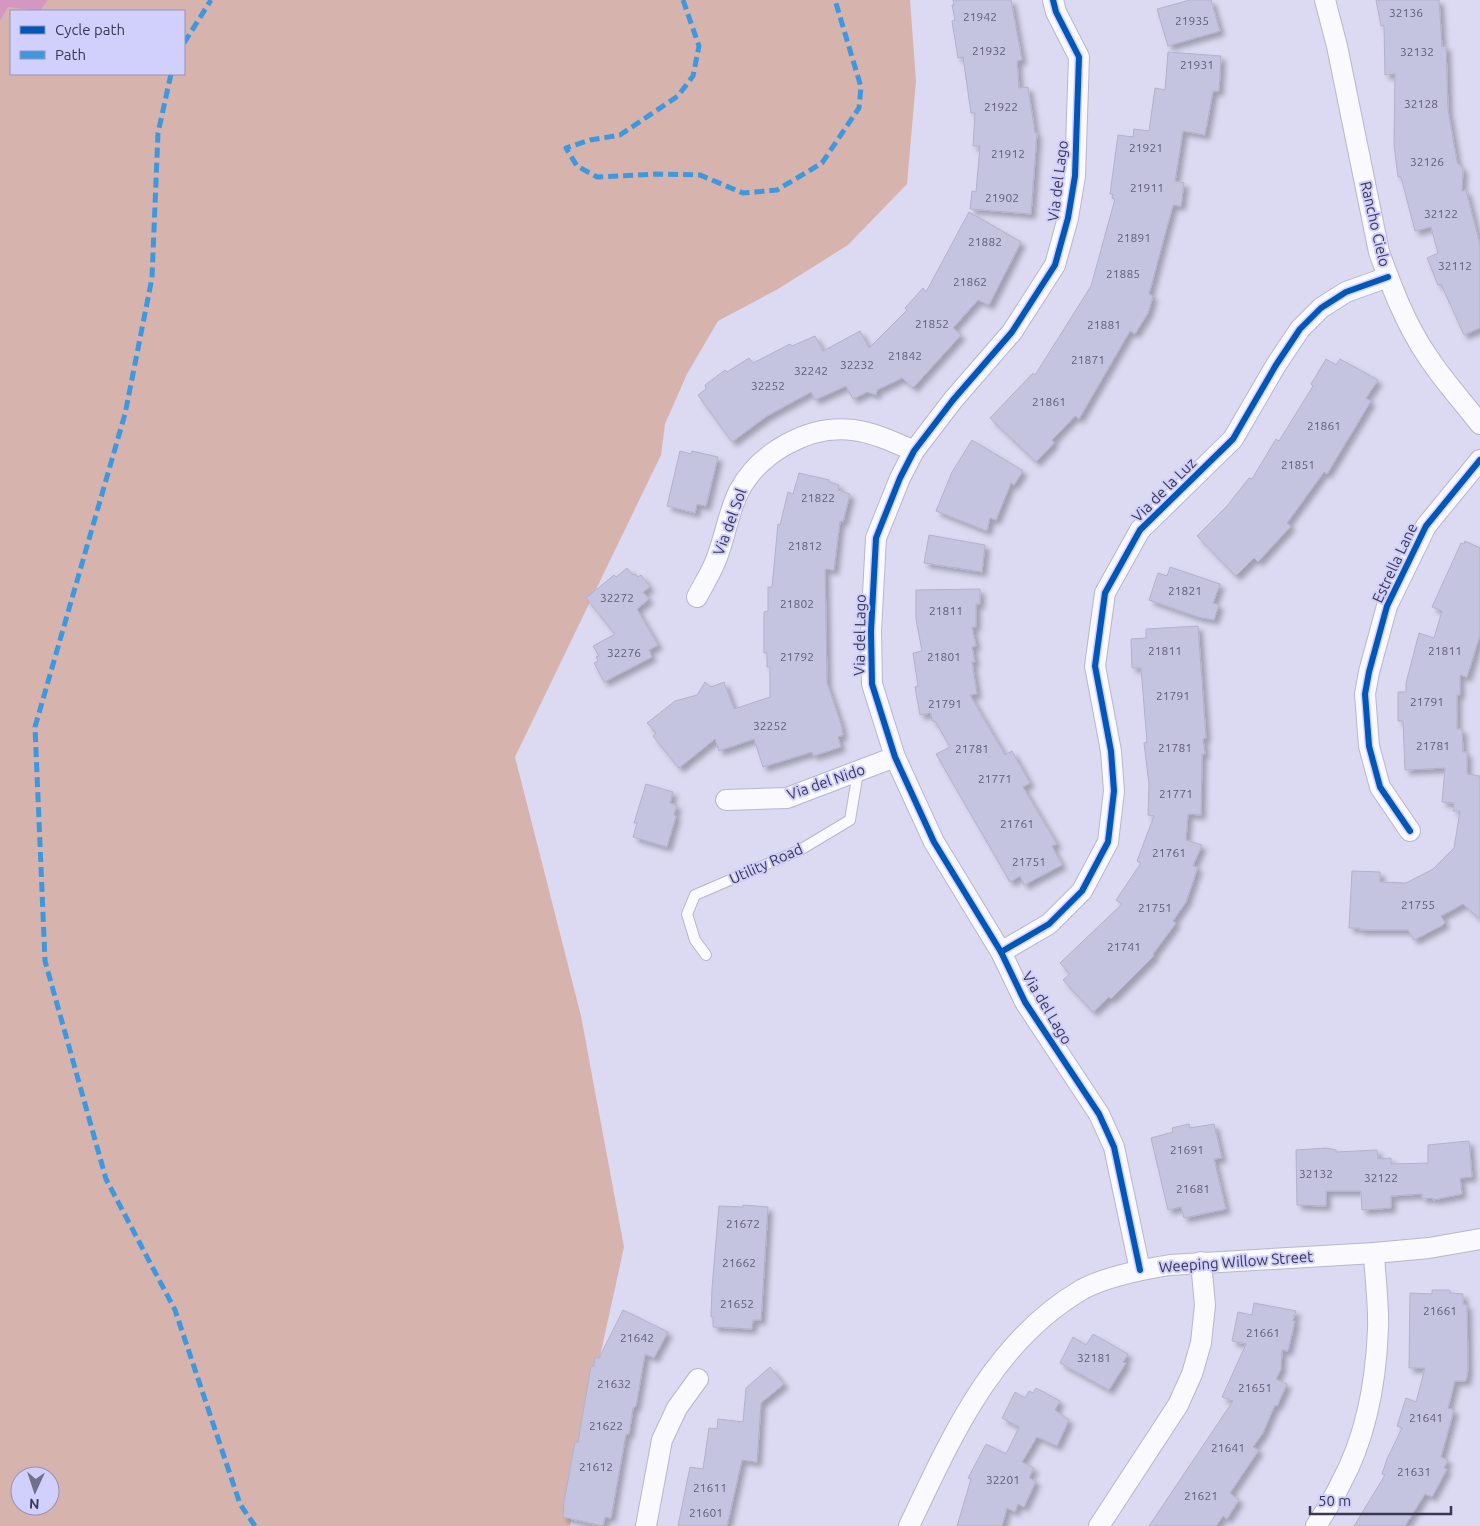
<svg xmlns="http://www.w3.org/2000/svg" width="1480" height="1526" font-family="Ubuntu,sans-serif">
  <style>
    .green { fill: #d7b3ae; fill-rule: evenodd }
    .water { fill: #d696c2 }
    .building { fill: #c5c4e0; stroke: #b3b1c9; filter: url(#shadow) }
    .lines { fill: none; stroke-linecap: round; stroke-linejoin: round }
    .service-casing { stroke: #b7b6cd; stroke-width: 12 }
    .minor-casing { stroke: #b7b6cd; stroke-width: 22 }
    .service { stroke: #faf9fd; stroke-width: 10 }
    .minor { stroke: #faf9fd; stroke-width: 20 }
    .quiet { stroke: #3e98dd; stroke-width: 5; stroke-dasharray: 10 5; stroke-linecap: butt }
    .cycleway-casing { stroke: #d1d0fc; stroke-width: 9 }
    .cycleway { stroke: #0057b8; stroke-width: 6 }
    .labels { text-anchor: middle; stroke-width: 4; stroke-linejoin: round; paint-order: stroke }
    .number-label { font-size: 12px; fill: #5e5c79 }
    .street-label { font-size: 15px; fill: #383754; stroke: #d1d0fc }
  </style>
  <defs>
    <filter id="shadow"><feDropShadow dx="4.5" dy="4.5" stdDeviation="2.5" flood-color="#0004"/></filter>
  </defs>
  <rect width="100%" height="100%" fill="#dbdaf2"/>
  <path class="green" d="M0,0H910L916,81L907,184L848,245L778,289L718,321L687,374L665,424L661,455L515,757L581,1016L624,1247L597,1370L570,1526H0ZM11,11H184V74H11ZM20,1476H50V1506H20Z"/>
  <path class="water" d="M0,0H48L40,11L8,7L0,21Z"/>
  <g class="building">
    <path d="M953,0H1011L1022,60L1017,61L1019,88L1028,87L1035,133H1037L1031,214L970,209L972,191L976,192L980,146H973L975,113H971L963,57L958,58L952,21L955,20L952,5H954Z"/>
    <path d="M1190,0H1211L1220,31L1168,46L1157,9Z"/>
    <path d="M1376,0H1439L1442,47L1446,46L1448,110L1457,162L1463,169L1462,191L1466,190L1480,245V328L1464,335L1441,284L1438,285L1427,258L1438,253L1431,227L1415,231L1401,177H1398L1394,145L1395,74L1385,75L1384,25L1381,26Z"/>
    <path d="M1168,52L1221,56L1219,91H1213L1205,135L1183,131L1175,181L1184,183L1181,206L1173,205L1149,294L1153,296L1148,313L1135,334L1130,331L1079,419L1075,416L1052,440L1054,443L1036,462L990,418L1033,373L1035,375L1091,286L1115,199L1112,198L1113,194H1110L1118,135L1133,137L1134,129L1149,131L1155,88L1165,90Z"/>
    <path d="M969,212L1021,242L989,305L978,300L953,328L961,335L913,388L902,378L877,390L876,395L867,392L853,399L846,386L815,400L811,392L767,416L732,442L698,395L706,389L705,385L725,370L727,372L749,358L753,363L790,344L792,346L815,336L823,351L860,331L869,348L907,310L905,308L923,288L926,292Z"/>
    <path d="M1326,359L1336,365L1340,359L1378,380L1366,398L1371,401L1327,474L1324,472L1287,523L1291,526L1258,562L1254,558L1236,576L1197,536L1227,506L1249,478L1252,479L1276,439L1279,441L1313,386L1311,384Z"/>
    <path d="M972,440L1023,471L1014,485L1011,483L996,520L990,518L987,531L936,511L952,472Z"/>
    <path d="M680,451L691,454L692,451L718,457L706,506L697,504L695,513L667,506Z"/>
    <path d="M799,473L829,480V482L839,485L838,490L850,494L843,522L840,521L834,570L825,569L827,683L841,724L843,735L838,737L841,747L813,756L812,752L763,767L754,739L719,751L715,739L679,768L653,736L656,733L647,723L675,701L697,695L705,682L711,687L724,682L734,709L770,697V667H767V653H764V612L768,611V587H772L778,524L780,525L788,492L793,494Z"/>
    <path d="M929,535L985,545L982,572L924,563Z"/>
    <path d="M1465,541L1480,548V635L1467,677L1460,675V695H1457V729H1462L1463,752H1467V774L1480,776V919L1463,904L1441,916L1445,923L1443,925L1414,940L1408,930H1359L1360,928H1349L1352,871L1380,872V882L1406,883L1433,869L1454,848L1460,811H1453L1454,803L1442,802L1445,768L1405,770L1403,721H1398V692H1406V683L1419,633L1434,638L1442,611L1432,607L1461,543L1464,544Z"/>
    <path d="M1170,567L1220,584L1213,603L1219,605L1214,620L1198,617L1149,600L1158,573L1167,576Z"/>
    <path d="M627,568L633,575L635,574L638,577L641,575L650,587L643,592L649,599L637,609L658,645L649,650L652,657L604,682L594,663L598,661L596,657L599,656L593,646L615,634L586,598L614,575L616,577Z"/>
    <path d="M980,589V604H976V627H972L976,646L972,647L975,662H972L977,694L970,695L1005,755L1012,751L1030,783L1023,787L1057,844L1052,846L1062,865L1024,885L1020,876L1010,882L936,754L950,747L935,721H932L931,713L920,715L915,687L918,686L913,653L922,651L916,619V590Z"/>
    <path d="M1198,626L1206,738L1203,739L1205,754H1202L1201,815L1188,814L1186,840L1202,845L1193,866L1198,867L1186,902L1173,921L1176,923L1153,954L1154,956L1111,999L1109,997L1093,1012L1063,980L1070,974L1060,963L1122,904L1116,900L1141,863L1137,861L1154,816L1148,815L1149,784L1144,743L1147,742L1141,668H1132L1131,639L1146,638V629Z"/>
    <path d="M646,784L673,792L670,803L677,805L674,815L676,816L667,847L633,837L637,823H634Z"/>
    <path d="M1189,1124L1190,1128L1214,1124L1222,1158L1214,1159L1226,1209L1184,1218L1181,1207L1168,1210L1151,1138L1173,1132L1172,1128Z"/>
    <path d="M1469,1141L1472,1177L1460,1178L1462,1194L1433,1200V1198L1422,1199V1194L1391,1196V1208L1362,1210L1361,1191H1326V1206L1297,1205L1296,1150L1326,1148L1336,1150V1152L1377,1150L1378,1159L1391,1158V1164L1428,1163V1145Z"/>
    <path d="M743,1205L768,1207L761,1320H753L752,1329L713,1327V1317H711L712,1288L719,1206L743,1207Z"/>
    <path d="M1432,1290H1450V1293L1463,1294V1304L1467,1305L1468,1370L1466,1381H1455L1448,1408L1454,1410L1441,1457L1448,1460L1444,1468L1447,1469L1432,1497L1425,1494L1405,1526H1354L1385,1475L1382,1474L1387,1459L1402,1428L1397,1426L1406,1398L1416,1402L1425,1368H1409L1410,1293L1432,1294Z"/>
    <path d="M1254,1303L1296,1311L1293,1321H1295L1288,1351L1282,1350L1281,1369L1276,1379L1287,1384L1277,1406L1275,1405L1263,1433L1253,1447L1259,1450L1230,1493L1239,1500L1227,1519L1223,1516L1216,1526H1149L1233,1401L1222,1397L1246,1344L1232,1341L1238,1312L1252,1315Z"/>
    <path d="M623,1310L668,1332L654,1358L645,1354L636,1406L633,1408L629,1434H626L611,1518L605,1517L603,1526L563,1517L564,1502L575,1442H578L591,1366H594L595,1357L599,1358Z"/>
    <path d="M1093,1334L1128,1354L1123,1362L1126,1363L1109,1390L1060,1363L1073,1337L1086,1345Z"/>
    <path d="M770,1367L784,1384L761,1403L757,1462L742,1460L727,1526H678L690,1467L703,1469L709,1428L717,1429L718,1419L743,1422L746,1388Z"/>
    <path d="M1036,1388L1060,1401L1055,1410L1069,1420L1057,1446L1037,1437L1022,1462L1034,1468L1029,1478L1036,1481L1024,1507L1018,1504L1015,1512L1007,1508L1002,1526H957L971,1479L968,1478L986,1444L1006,1454L1019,1427L1002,1418L1015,1392L1025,1398L1029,1391L1033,1393Z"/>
  </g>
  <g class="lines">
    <g class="service-casing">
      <path id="service" d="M706,955L695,940L687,914L695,895L800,850L850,820L858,772"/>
    </g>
    <g class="minor-casing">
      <g id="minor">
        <path d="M1053,0L1056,12L1079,57L1075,176L1068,218L1055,265L1012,332L953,400L914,451L900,478L876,538L871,631L872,684L895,757L934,842L1001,952L1025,1002L1099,1114L1114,1147L1140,1270"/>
        <path d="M1325,0L1337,46L1379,252C1392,288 1406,325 1428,357C1443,380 1463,402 1480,424"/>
        <path d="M697,597C703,585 711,573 716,560C725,538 728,513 739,491C759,453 809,424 853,430C875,433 894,442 914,451"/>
        <path d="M726,800L787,798L895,757"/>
        <path d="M1410,831L1380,787L1369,746L1365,694L1369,672L1387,606L1426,526L1480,460"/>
        <path d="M1001,952L1049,924L1082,891L1108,842L1114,791L1111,751L1095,666L1105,593L1140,530L1233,439L1276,365L1300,329L1321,308L1346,292L1388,277"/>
        <path d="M646,1526L662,1440L677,1408L698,1379"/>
        <path d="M909,1526C952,1436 993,1341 1083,1289C1106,1277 1145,1269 1170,1265L1374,1253L1429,1248L1480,1239"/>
        <path d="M1099,1526L1178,1405L1192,1374L1201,1343L1205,1305L1201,1262"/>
        <path d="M1316,1526C1325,1512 1334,1498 1341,1483C1366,1437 1376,1381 1378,1329C1379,1304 1375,1278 1374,1253"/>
      </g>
    </g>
    <use href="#service" class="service"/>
    <use href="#minor" class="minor"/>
    <g class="quiet">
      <path d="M683,0L699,46L693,76L678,96L620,135L590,140L566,148L577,166L597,177L656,174L700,175L743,193L777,190L822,163L859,108L861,87L835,0"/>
      <path d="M184,43L211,0"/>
      <path d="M171,74L158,133L152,278L125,414L35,727L45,961L106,1179L175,1310L240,1504L255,1526"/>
    </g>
    <g class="cycleway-casing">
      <g id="cycleway">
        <path d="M1053,0L1056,12L1079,57L1075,176L1068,218L1055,265L1012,332L953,400L914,451L900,478L876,538L871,631L872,684L895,757L934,842L1001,952L1025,1002L1099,1114L1114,1147L1140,1270"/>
        <path d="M1410,831L1380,787L1369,746L1365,694L1369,672L1387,606L1426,526L1480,460"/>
        <path d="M1001,952L1049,924L1082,891L1108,842L1114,791L1111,751L1095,666L1105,593L1140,530L1233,439L1276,365L1300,329L1321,308L1346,292L1388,277"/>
      </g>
    </g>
    <use href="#cycleway" class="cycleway"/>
  </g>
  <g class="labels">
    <g class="number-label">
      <text x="1406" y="17">32136</text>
      <text x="980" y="21">21942</text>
      <text x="1192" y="25">21935</text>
      <text x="989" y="55">21932</text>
      <text x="1417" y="56">32132</text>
      <text x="1197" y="69">21931</text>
      <text x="1421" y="108">32128</text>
      <text x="1001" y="111">21922</text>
      <text x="1146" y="152">21921</text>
      <text x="1008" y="158">21912</text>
      <text x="1427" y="166">32126</text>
      <text x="1147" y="192">21911</text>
      <text x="1002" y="202">21902</text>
      <text x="1441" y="218">32122</text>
      <text x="1134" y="242">21891</text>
      <text x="985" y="246">21882</text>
      <text x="1455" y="270">32112</text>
      <text x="1123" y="278">21885</text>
      <text x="970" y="286">21862</text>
      <text x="932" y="328">21852</text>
      <text x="1104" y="329">21881</text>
      <text x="905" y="360">21842</text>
      <text x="1088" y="364">21871</text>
      <text x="857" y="369">32232</text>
      <text x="811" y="375">32242</text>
      <text x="768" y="390">32252</text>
      <text x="1049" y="406">21861</text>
      <text x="1324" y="430">21861</text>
      <text x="1298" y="469">21851</text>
      <text x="818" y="502">21822</text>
      <text x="805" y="550">21812</text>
      <text x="1185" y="595">21821</text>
      <text x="617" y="602">32272</text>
      <text x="797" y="608">21802</text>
      <text x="946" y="615">21811</text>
      <text x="1165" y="655">21811</text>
      <text x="1445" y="655">21811</text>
      <text x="624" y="657">32276</text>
      <text x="797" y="661">21792</text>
      <text x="944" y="661">21801</text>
      <text x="1173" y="700">21791</text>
      <text x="1427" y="706">21791</text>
      <text x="945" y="708">21791</text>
      <text x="770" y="730">32252</text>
      <text x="1433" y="750">21781</text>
      <text x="1175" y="752">21781</text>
      <text x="972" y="753">21781</text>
      <text x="995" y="783">21771</text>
      <text x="1176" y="798">21771</text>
      <text x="1017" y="828">21761</text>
      <text x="1169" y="857">21761</text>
      <text x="1029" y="866">21751</text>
      <text x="1418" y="909">21755</text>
      <text x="1155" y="912">21751</text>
      <text x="1124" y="951">21741</text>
      <text x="1187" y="1154">21691</text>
      <text x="1316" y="1178">32132</text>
      <text x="1381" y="1182">32122</text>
      <text x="1193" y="1193">21681</text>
      <text x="743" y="1228">21672</text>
      <text x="739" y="1267">21662</text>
      <text x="737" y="1308">21652</text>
      <text x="1440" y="1315">21661</text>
      <text x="1263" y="1337">21661</text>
      <text x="637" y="1342">21642</text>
      <text x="1094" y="1362">32181</text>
      <text x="614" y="1388">21632</text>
      <text x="1255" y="1392">21651</text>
      <text x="1426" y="1422">21641</text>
      <text x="606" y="1430">21622</text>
      <text x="1228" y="1452">21641</text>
      <text x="596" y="1471">21612</text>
      <text x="1414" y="1476">21631</text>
      <text x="1003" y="1484">32201</text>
      <text x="710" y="1492">21611</text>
      <text x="1201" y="1500">21621</text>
      <text x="706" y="1517">21601</text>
    </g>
    <g class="street-label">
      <text transform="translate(1058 181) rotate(-83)" y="5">Via del Lago</text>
      <text transform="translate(1375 224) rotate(77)" y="5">Rancho Cielo</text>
      <text transform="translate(1164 490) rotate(-45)" y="5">Via de la Luz</text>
      <text transform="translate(730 522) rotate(-70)" y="5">Via del Sol</text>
      <text transform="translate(1395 563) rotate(-65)" y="5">Estrella Lane</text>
      <text transform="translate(860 635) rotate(-89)" y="5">Via del Lago</text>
      <text transform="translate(826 782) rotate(-19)" y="5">Via del Nido</text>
      <text transform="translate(766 864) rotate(-24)" y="5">Utility Road</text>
      <text transform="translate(1047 1008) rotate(59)" y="5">Via del Lago</text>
      <text transform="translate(1236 1262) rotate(-4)" y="5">Weeping Willow Street</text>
    </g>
  </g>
  <rect x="10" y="10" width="175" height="65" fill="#d1d0fc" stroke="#9493b9"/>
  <rect x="20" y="26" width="25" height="8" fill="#0057b8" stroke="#9493b9"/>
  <text x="55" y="35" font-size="15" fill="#383754">Cycle path</text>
  <rect x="20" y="51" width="25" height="8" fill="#3e98dd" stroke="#9493b9"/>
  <text x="55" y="60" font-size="15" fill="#383754">Path</text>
  <g transform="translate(35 1491) rotate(183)"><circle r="24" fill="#d1d0fc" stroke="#9493b9"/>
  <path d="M0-4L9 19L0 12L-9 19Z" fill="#71708b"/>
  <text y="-8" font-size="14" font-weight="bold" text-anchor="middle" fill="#383754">N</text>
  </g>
  <path d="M1310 1506v8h141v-8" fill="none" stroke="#383754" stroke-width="2.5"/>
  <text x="1318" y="1506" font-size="15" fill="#383754" stroke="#d1d0fc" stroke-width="4" paint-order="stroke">50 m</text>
</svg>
